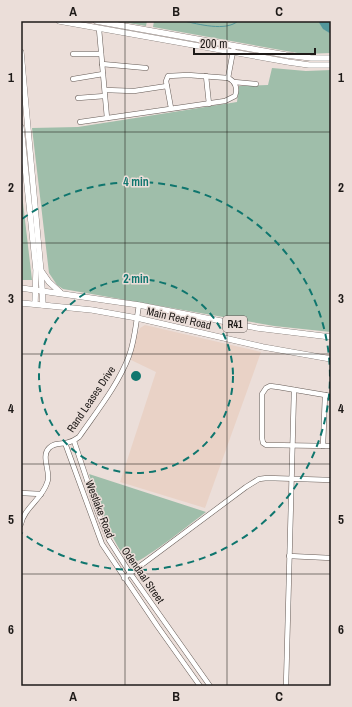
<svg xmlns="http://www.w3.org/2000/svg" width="352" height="707" font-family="'Archivo Narrow',sans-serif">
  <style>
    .industrial { fill: #e9d2c6 }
    .green { fill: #9fbeaa }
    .water { fill: #53979b }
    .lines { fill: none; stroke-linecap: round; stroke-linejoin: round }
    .stream { stroke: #53979b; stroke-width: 1 }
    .minor-casing { stroke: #665c57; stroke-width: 5.5 }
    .major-casing { stroke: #665c57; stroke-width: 6 }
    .minor { stroke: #fff; stroke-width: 4.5 }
    .major { stroke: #fff; stroke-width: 5.5 }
    .grid { fill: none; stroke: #1e1a18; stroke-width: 1; stroke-opacity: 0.55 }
    .ring { fill: none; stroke: #0f766e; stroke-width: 2; stroke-dasharray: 7 5 }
    .labels { text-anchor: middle; stroke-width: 3; stroke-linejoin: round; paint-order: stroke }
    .shield { fill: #ebded9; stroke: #5c5552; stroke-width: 1 }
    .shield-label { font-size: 10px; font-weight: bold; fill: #1e1a18 }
    .street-label { font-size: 11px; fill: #1e1a18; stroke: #ebded9 }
    .centre { fill: #0f766e; stroke: #ebded9; stroke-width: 2 }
    .ring-label { font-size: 12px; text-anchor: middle; font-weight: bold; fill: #0f766e; stroke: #ebded9; stroke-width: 3; stroke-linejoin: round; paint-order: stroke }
    .neatline { fill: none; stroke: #1e1a18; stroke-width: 1.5 }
    .grid-label { font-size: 13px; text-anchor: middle; font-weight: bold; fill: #1e1a18 }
  </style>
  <rect width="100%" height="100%" fill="#ebded9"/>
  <path class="industrial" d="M145,325L261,352L205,508L120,482L156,372L131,360L136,338L140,328Z"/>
  <g class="green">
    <path d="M117,21H147L146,26Z"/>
    <path d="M154,21H318L324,29L331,34V53L303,54L153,27Z"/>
    <path d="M272,68L306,71L331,70V332L274,326L63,289L57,285L49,273L32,128L78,127L237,102L239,86L268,85Z"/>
    <path d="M21,186L32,280H21Z"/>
    <path d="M89,474L206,512C194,521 145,560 135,562C117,564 94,489 89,474Z"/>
  </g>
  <path class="water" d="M318,21H331V34L323,29Z"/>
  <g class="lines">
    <path class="stream" d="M184,21C198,24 226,32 238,21"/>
    <g class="minor-casing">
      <g id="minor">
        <path d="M99,29L107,118"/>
        <path d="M73,54H101"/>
        <path d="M102,64L146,68"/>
        <path d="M206,76L209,104"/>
        <path d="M228,78L234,46"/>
        <path d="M73,79L103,74"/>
        <path d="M234,82L256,84"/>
        <path d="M105,90L134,91L167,86"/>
        <path d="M78,98L105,96"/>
        <path d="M80,122L225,101L235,96C238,88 235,81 228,78L188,75L168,76L166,81L171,108"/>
        <path d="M331,396L278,387L270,386L266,388L262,394V438L263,443L266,445L331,446"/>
        <path d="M74,441L97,510L109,540L130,573L210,686"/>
        <path d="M65,443L102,544L158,627L200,686"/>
        <path d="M323,446L325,395"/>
        <path d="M21,493L41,494"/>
        <path d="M21,524C24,508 42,499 47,483C52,473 40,457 49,448C54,443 59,444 66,443C71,442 75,440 79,437C97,411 118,385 129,356C135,340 136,322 139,305"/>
        <path d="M289,556L331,558"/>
        <path d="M124,578L246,487L259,479L267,478L331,480"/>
        <path d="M286,686L294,390"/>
      </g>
    </g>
    <g class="major-casing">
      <g id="major">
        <path d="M59,21L288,62L309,65H331"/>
        <path d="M96,21L286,55L311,58H331"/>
        <path d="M21,52L41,272L43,305"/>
        <path d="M21,127L36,270L35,304"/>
        <path d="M42,272L49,282L60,292"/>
        <path d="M21,288L139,305L257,328L331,337"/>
        <path d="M21,303L92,310L137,318L263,347L331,359"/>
      </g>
    </g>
    <use href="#minor" class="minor"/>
    <use href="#major" class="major"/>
  </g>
  <path class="grid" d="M125,21V686M227,21V686M21,132H331M21,243H331M21,354H331M21,464H331M21,574H331"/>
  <g class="ring">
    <circle cx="136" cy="376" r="97"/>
    <path d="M22 219A194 194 0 1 1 22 533"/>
  </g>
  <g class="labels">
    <rect class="shield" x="223" y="316" width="24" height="16" rx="3"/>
    <g class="shield-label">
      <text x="235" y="328">R41</text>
    </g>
    <g class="street-label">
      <text transform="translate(179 318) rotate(13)" y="4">Main Reef Road</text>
      <text transform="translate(91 399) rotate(-56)" y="4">Rand Leases Drive</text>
      <text transform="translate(100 509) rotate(69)" y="4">Westlake Road</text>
      <text transform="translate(143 575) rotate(55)" y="4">Odendaal Street</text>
    </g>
  </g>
  <circle cx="136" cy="376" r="6" class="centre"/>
  <g class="ring-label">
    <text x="136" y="186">4 min</text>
    <text x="136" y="283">2 min</text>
  </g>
  <rect width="352" height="707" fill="none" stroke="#ebded9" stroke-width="44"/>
  <path d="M194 48v6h121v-6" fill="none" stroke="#1e1a18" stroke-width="2"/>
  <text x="200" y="48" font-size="12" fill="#1e1a18" stroke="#ebded9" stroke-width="3" paint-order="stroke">200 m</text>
  <rect x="22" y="22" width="308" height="663" class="neatline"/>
  <g class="grid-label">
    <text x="73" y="16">A</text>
    <text x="176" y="16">B</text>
    <text x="279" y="16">C</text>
    <text x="11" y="82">1</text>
    <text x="341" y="82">1</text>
    <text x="11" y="192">2</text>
    <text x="341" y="192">2</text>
    <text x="11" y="303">3</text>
    <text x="341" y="303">3</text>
    <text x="11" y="413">4</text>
    <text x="341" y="413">4</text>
    <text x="11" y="524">5</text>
    <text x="341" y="524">5</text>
    <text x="11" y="634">6</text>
    <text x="341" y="634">6</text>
    <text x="73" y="701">A</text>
    <text x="176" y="701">B</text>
    <text x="279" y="701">C</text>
  </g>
</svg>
